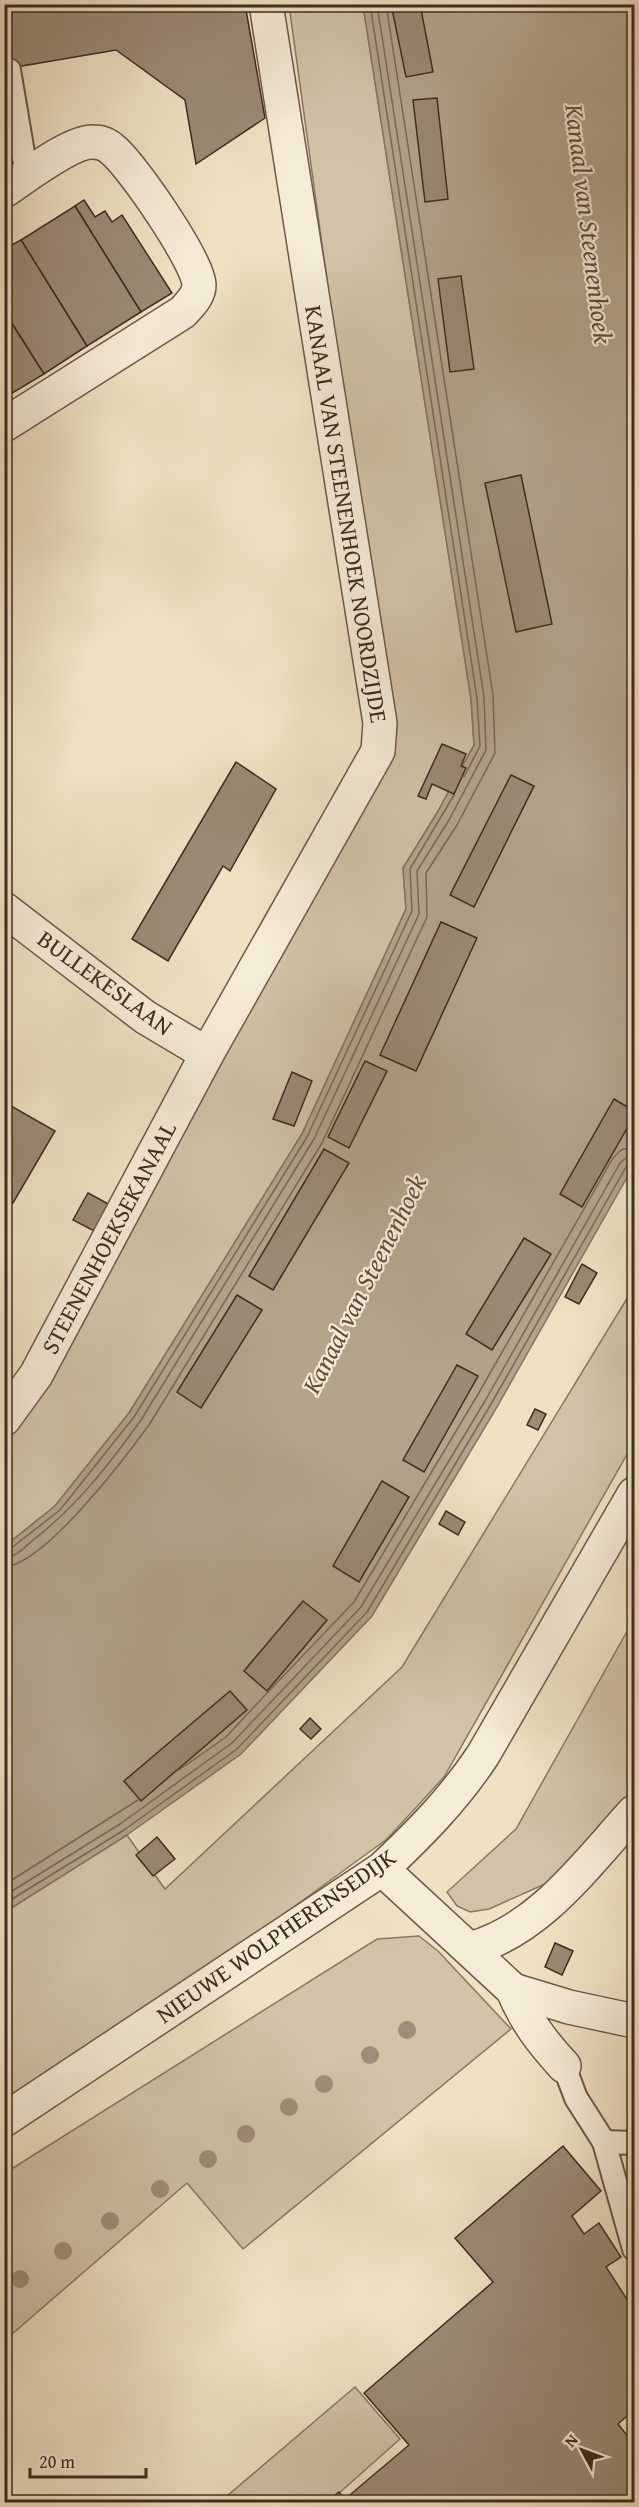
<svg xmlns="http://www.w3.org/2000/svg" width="639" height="2507" font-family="'Gentium Book Plus',serif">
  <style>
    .green { fill: #d1c3a8; stroke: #887765; stroke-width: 1.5 }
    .water { fill: #b3a48c; stroke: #857462; stroke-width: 1.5 }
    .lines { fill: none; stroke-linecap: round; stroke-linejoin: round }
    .shore { stroke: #796857; stroke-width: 1.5 }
    .building { fill: #9b8a76; stroke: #3f2b22; stroke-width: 1.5 }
    .service-casing { stroke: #6b594a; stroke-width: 26 }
    .minor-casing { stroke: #6b594a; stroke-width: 36 }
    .tertiary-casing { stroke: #6b594a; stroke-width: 36 }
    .service { stroke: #f5ecd8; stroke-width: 22 }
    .minor { stroke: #f5ecd8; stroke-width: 33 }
    .tertiary { stroke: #f5ecd8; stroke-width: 33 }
    .tree { fill: #9e8e79 }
    .labels { text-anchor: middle; stroke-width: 4.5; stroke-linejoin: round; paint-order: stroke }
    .street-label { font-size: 24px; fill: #3f2b22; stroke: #f5ecd8 }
    .water-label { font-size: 26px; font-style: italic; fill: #624f42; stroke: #f5ecd8 }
  </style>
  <rect width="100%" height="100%" fill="#efe2c3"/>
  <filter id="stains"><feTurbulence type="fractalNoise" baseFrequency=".00333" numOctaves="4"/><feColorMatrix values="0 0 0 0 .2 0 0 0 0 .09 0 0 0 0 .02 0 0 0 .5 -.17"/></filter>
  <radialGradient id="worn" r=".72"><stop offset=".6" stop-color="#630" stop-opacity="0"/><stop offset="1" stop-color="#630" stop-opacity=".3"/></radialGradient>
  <g class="green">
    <path d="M289,5H363L471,699L474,745L437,813L403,868L406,909L302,1134L129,1413L55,1506L5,1546L4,1421L374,739L363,542Z"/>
    <path d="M634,1287V1442L444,1777L387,1839L170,1997L5,2102V1912L127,1835L165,1889L402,1667Z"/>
    <path d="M634,1619V1790L576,1862L545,1884L489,1909L470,1912L457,1906L447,1892L516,1829Z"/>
    <path d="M419,1936L438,1951L511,2029L243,2249L187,2183L5,2340V2173L377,1939Z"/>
    <path d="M355,2387L400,2439L329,2502H220Z"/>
  </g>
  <path class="water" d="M363,5H634V1165L497,1407L372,1616L241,1754L127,1835L5,1912V1546L55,1506L129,1413L302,1134L406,909L403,868L437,813L474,745L471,699Z"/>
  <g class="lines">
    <g class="shore">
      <path d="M370,4L477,698L480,746L464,777"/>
      <path d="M4,1550L10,1549L60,1510L134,1417L307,1137L412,911L410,869L454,795"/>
      <path d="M4,1558C16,1557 24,1548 32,1541C77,1506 108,1466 141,1420L314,1139L419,914L417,871L449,820L486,750L484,697L377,4"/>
      <path d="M4,1567C44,1565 125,1458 149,1425L322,1143L427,917L426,873L457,825L495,753L493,695L386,4"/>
      <path d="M268,1692L354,1602L477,1396L613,1158L621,1150L634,1147"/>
      <path d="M179,1770L226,1737L268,1692"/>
      <path d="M4,1885L138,1800"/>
      <path d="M4,1896L120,1824L232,1743L361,1607L485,1401L620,1163L627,1157L634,1156"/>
      <path d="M4,1904L124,1830L237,1749L367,1612L491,1404L626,1167L634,1164"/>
    </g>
  </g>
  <g class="building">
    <path d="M4,4H245L265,118L196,164L185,100L116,50L4,69Z"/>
    <path d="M391,4H420L433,72L406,77Z"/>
    <path d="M437,98L448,199L425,202L413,100Z"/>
    <path d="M84,200L95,217L105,211L112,222L122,215L172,293L141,312L75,206Z"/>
    <path d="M75,206L141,312L87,346L21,240Z"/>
    <path d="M21,240L87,346L44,374L4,311V249Z"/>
    <path d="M461,276L474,369L450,372L438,279Z"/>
    <path d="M4,311L44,374L4,398Z"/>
    <path d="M521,475L552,624L516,632L485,483Z"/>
    <path d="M442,744L466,754L461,766L466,768L454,794L432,784L426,799L418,796Z"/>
    <path d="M236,762L276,789L230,871L223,866L168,961L132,939Z"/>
    <path d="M511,775L534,786L474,907L450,895Z"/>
    <path d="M441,922L477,938L416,1071L380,1055Z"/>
    <path d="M365,1061L387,1071L349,1148L328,1137Z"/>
    <path d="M292,1072L312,1081L294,1126L273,1119Z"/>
    <path d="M614,1099L634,1111V1116L582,1207L560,1194Z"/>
    <path d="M4,1102L55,1131L13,1203L4,1199Z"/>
    <path d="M324,1149L349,1163L273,1290L249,1276Z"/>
    <path d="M88,1193L114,1207L100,1234L73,1220Z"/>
    <path d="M524,1238L551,1254L492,1350L466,1334Z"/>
    <path d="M582,1264L597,1273L579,1304L565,1297Z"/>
    <path d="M237,1295L262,1310L201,1408L177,1392Z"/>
    <path d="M457,1365L478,1376L424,1472L403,1460Z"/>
    <path d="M535,1409L546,1414L538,1430L527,1425Z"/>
    <path d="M382,1481L409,1497L359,1582L333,1566Z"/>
    <path d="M446,1511L465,1522L458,1535L439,1524Z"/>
    <path d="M303,1601L327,1620L267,1691L244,1671Z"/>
    <path d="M230,1691L247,1710L141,1801L124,1781Z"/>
    <path d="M310,1718L321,1729L311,1739L300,1729Z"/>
    <path d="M157,1837L175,1859L153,1876L136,1855Z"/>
    <path d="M555,1943L573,1951L562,1975L545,1967Z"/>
    <path d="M563,2146L601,2191L572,2216L584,2234L599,2223L621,2257L606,2267L634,2310V2410L618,2424L634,2444V2502H326L339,2492L345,2499L409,2445L364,2393L493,2282L455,2238Z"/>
  </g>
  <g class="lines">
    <g class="service-casing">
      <g id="service">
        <path d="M9,70L24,159L32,173"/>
        <path d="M564,2066L576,2098L604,2142L634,2249"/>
        <path d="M604,2142L634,2143"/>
      </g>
    </g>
    <g class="minor-casing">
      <g id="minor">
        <path d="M4,191C24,178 71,141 93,142C101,142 107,144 113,150C131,164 200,264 199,285C199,296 190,304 183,312L4,425"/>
        <path d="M4,909L145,1017L207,1054"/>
        <path d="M4,1419L36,1375L207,1054L378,751L380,723L266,4"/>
        <path d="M382,1869L513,1990C525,2020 542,2042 564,2066"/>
        <path d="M470,1949C540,1930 587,1863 634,1812"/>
        <path d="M513,1990L569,2007L634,2021"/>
      </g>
    </g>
    <g class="tertiary-casing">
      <path id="tertiary" d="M4,2120L382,1869C420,1833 454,1799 483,1755L634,1494"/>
    </g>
    <use href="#service" class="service"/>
    <use href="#minor" class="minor"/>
    <use href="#tertiary" class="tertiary"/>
  </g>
  <g class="tree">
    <circle cx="407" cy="2030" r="9"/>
    <circle cx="370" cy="2055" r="9"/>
    <circle cx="324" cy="2084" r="9"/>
    <circle cx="289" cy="2107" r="9"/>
    <circle cx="246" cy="2134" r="9"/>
    <circle cx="208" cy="2159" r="9"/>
    <circle cx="160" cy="2189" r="9"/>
    <circle cx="110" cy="2221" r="9"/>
    <circle cx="63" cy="2251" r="9"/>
    <circle cx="20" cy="2279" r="9"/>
  </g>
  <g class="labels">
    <g class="street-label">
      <text transform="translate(346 514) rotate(81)" y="8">KANAAL VAN STEENENHOEK NOORDZIJDE</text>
      <text transform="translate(105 983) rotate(36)" y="8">BULLEKESLAAN</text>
      <text transform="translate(109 1238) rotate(-62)" y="8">STEENENHOEKSEKANAAL</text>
      <text transform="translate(276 1936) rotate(-35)" y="8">NIEUWE WOLPHERENSEDIJK</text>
    </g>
    <g class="water-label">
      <text transform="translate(589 224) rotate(83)" y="9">Kanaal van Steenenhoek</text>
      <text transform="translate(364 1284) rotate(-63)" y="9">Kanaal van Steenenhoek</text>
    </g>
  </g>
  <rect width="639" height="2507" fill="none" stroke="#efe2c3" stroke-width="24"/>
  <rect x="6" y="6" width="627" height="2495" fill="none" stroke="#3f2b22" stroke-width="3"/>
  <rect x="12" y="12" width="615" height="2483" fill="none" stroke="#3f2b22" stroke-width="1.5"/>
  <g transform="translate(582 2450) rotate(311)" stroke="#f5ecd8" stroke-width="4.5" paint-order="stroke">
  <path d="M0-4.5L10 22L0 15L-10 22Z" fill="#3f2b22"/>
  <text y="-9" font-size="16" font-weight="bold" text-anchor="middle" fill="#3f2b22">N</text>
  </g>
  <path d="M30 2468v9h116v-9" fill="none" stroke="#3f2b22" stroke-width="3"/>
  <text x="39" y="2468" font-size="18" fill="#3f2b22" stroke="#f5ecd8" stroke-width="4.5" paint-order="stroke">20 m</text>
  <rect width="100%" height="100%" filter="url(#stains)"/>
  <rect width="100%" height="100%" fill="url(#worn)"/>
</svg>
